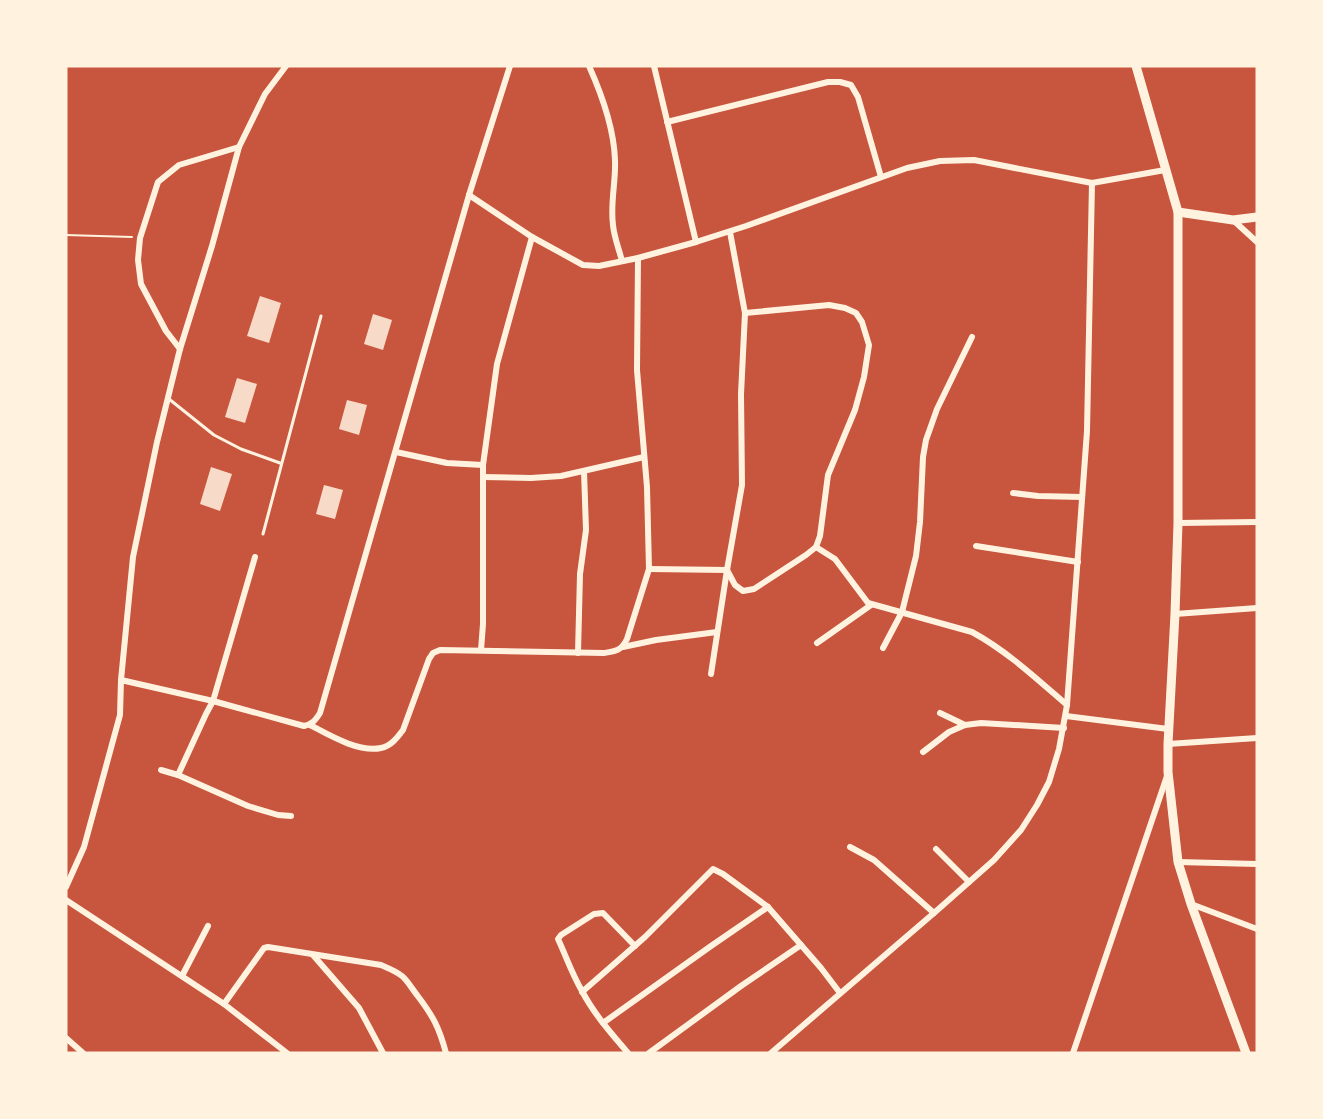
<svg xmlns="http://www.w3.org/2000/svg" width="1323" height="1119" font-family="'Source Sans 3',sans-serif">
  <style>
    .building { fill: #f7dbc8 }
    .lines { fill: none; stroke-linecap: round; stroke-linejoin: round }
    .path { stroke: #fff3e0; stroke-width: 2 }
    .service { stroke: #fff3e0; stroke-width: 3 }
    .minor { stroke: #fff3e0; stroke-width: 6 }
    .secondary { stroke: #fff3e0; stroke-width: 9 }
  </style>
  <rect width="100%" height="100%" fill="#c8553d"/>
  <g class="building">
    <path d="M260,296L281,303L269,343L247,336Z"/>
    <path d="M373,314L392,320L383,350L364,344Z"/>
    <path d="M237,378L257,384L245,423L225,417Z"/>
    <path d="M347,400L367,405L359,435L339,429Z"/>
    <path d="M211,467L232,474L220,511L200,504Z"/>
    <path d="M324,485L343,490L335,519L316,514Z"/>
  </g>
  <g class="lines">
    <path class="path" d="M66,235L132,237"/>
    <g class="service">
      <path d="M169,399L214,435L241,449L280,463"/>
      <path d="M263,534L321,316"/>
    </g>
    <g class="minor">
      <path d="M589,66C602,95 614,128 615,160C616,182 610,203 613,225C614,237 619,249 622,261"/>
      <path d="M654,66L696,242"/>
      <path d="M667,122L828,82H840L851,85L858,97L881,177"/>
      <path d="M469,195L532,237L583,265L599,266L638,258L696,242L746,226L907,168L940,161L974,160L1092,183L1165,170"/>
      <path d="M1233,220L1257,242"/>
      <path d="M180,349L166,331L141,284L138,260L140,238L158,182L179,165L239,147"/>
      <path d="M396,452L447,463L483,465"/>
      <path d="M483,477L531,478L561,476L644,457"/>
      <path d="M1013,493L1038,496L1082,497"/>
      <path d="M1178,523L1257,522"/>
      <path d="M976,546L1078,562"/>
      <path d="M816,547L835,559L868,603L972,632C1007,651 1037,679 1067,705"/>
      <path d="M649,569L727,570L735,585L743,591L754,589L806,555L816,547L820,536L828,475L855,410L864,377L869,345L862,322L856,313L845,308L829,305L745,313"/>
      <path d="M1175,614L1257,608"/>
      <path d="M817,643L871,605"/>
      <path d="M623,647L656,640L717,632"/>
      <path d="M883,648L902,612L916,556L920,522L923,457L926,440L937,409L972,337"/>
      <path d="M481,650L483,624V465L497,364L532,237"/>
      <path d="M578,653L580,574L586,530L584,471"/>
      <path d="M711,674L727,570L742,485L741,394L745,313L730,232"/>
      <path d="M121,680L213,701L304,726C312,724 315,721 320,713L469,195L510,66"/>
      <path d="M940,713L965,725"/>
      <path d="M1066,716L1168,729"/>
      <path d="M310,725C329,735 359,753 381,748C391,746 397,738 403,730L429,659L433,653L440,650L604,653C616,651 621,651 627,639L649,569L647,487L637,370L638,258"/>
      <path d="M1168,744L1257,738"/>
      <path d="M923,752L949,732L965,725L981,723L1064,728"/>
      <path d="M161,770L178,775L248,806L278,815L291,816"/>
      <path d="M178,775L206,714L213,701L255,557"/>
      <path d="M850,847L874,860L934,913"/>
      <path d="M936,849L969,882"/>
      <path d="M1178,862L1257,864"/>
      <path d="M66,887L84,847L120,715L121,680L133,557L157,442L180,349L212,246L239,147L265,94L286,66"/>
      <path d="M66,900L224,1004L287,1053"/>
      <path d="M1191,904L1257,929"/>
      <path d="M313,955L359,1008L383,1053"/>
      <path d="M182,976L208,926"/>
      <path d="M582,992L645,937L713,869L723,874L768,907L821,968L840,993"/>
      <path d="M224,1004L264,948L268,947L381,965C388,968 396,971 402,976C408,981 412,989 417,995C433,1016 439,1027 446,1053"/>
      <path d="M603,1023L711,946L768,907"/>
      <path d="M66,1038L83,1053"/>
      <path d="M628,1053C611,1033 594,1014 582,991C572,974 566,956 558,939L561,935L594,914L603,913L635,946"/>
      <path d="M649,1053L741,986L801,945"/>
      <path d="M771,1053L934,913L994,860L1021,830L1037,805L1049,782L1059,749L1067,705L1087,431L1092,183"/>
      <path d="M1073,1053L1167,776"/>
    </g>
    <g class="secondary">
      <path d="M1136,66L1178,212V523L1175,614L1168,744V772L1178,862L1191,904L1246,1053"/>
      <path d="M1178,212L1233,220L1257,217"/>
    </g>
  </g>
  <rect width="1323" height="1119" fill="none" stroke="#fff3e0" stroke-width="135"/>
</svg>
